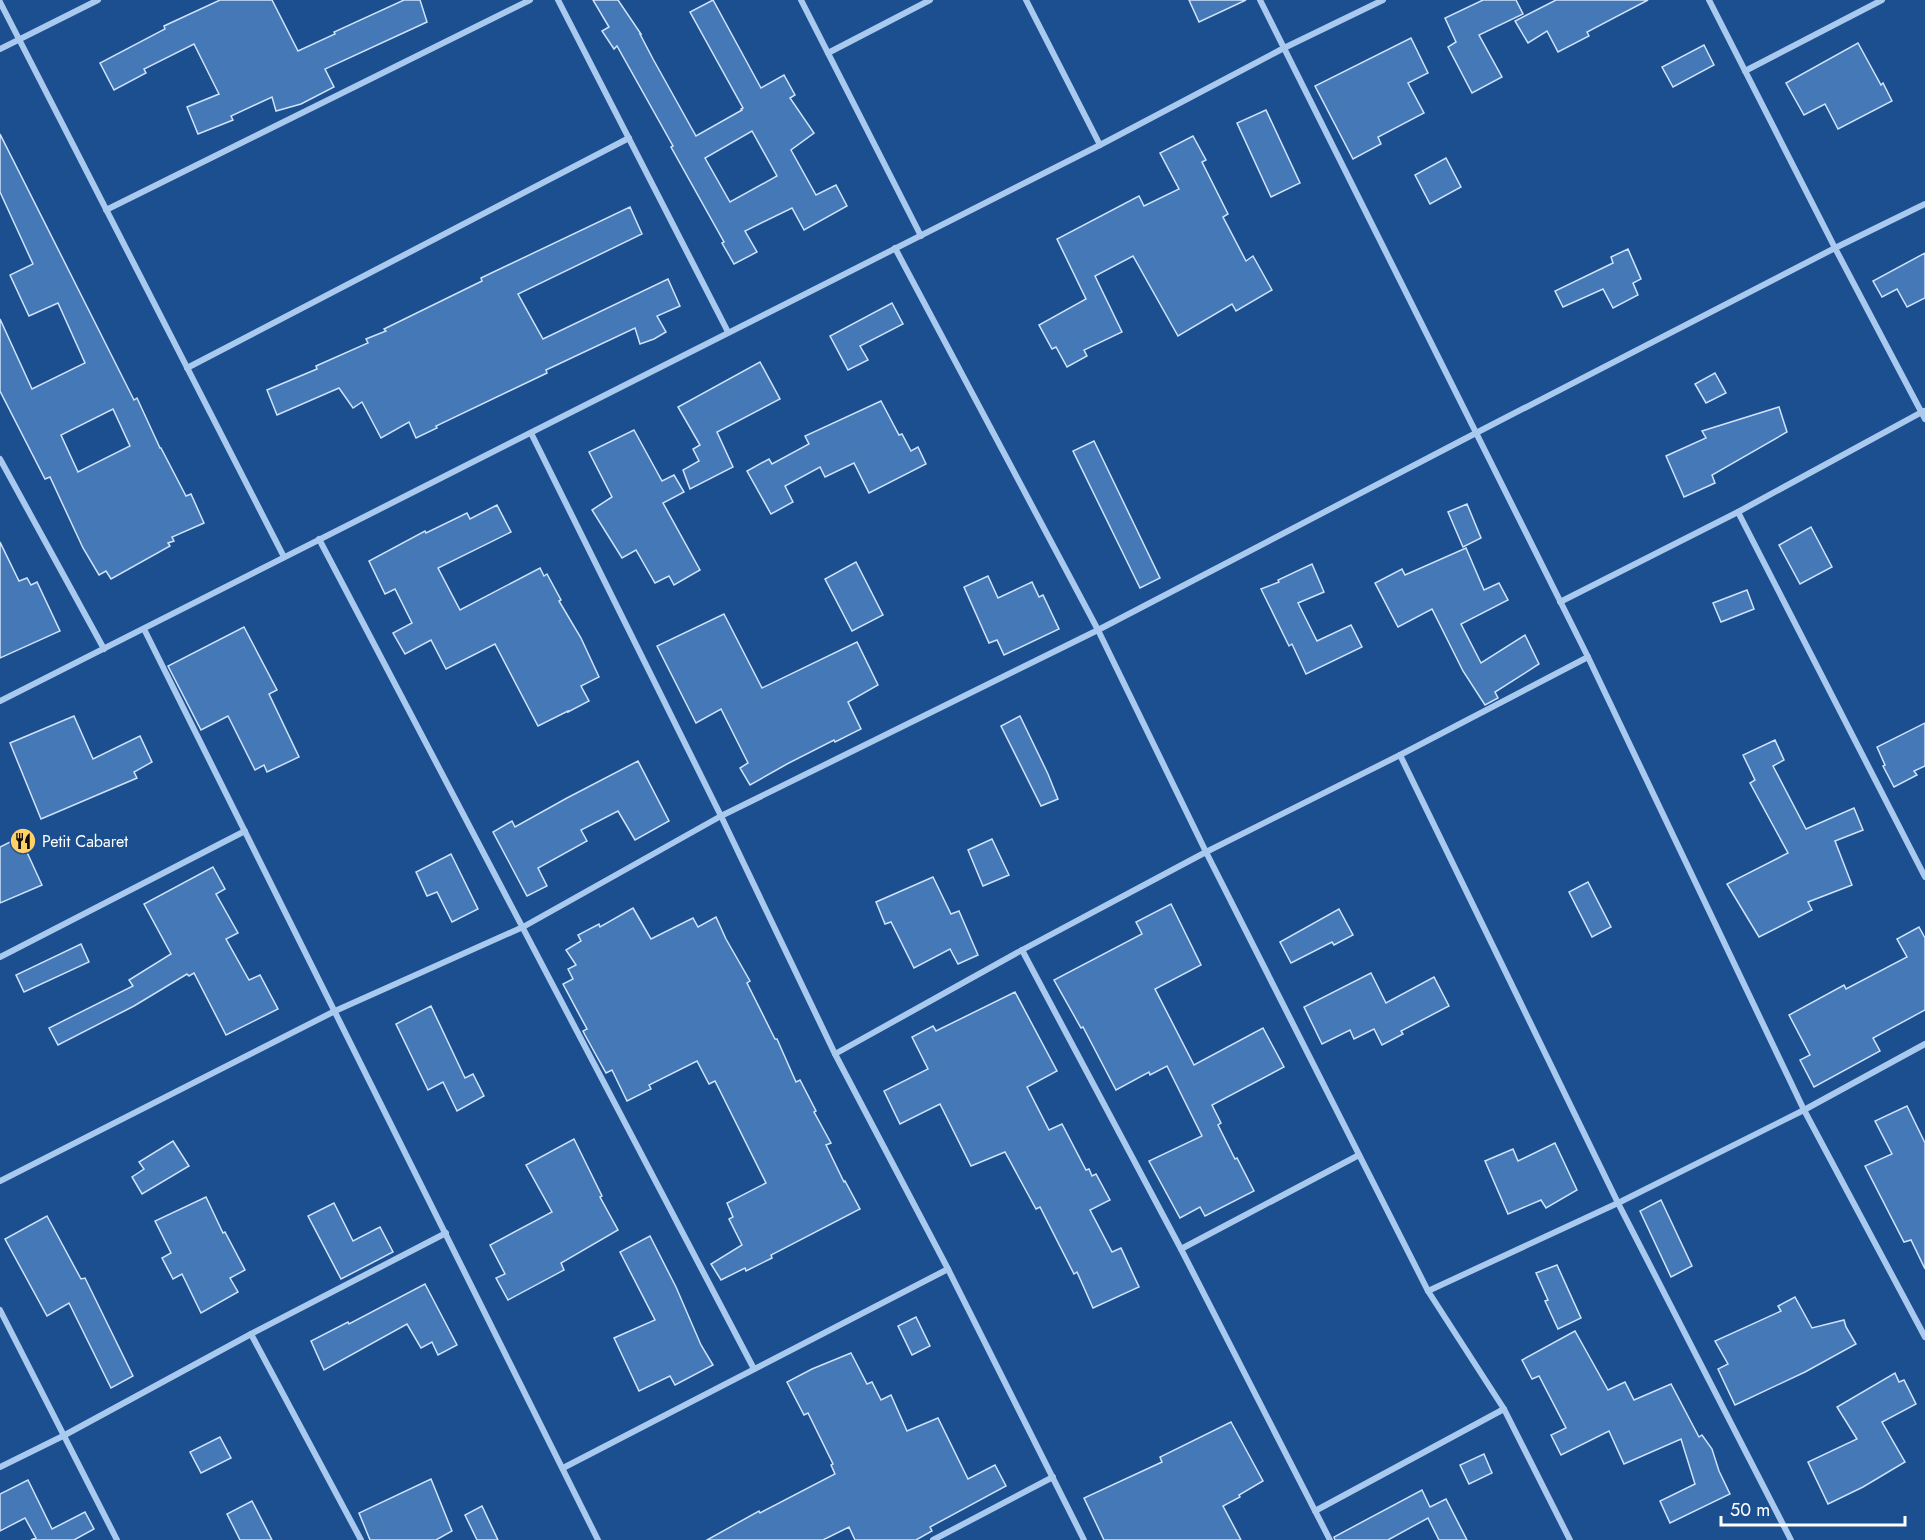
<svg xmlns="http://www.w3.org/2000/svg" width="1925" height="1540" font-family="Jost,sans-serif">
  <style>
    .building { fill: #4478b7; stroke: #cfe3fa; stroke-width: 1.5; fill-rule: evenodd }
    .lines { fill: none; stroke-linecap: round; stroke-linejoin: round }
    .street { stroke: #a9c9ee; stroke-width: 6 }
    .labels { text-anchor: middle; stroke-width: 4.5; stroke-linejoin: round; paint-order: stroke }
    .poi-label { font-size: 16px; fill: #fff; stroke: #1b4f8f; text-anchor: start }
  </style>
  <rect width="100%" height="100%" fill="#1b4f8f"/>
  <g class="building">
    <path d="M220,0H272L298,51L335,34L334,32L404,0H420L427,22L325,69L334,87L301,104L276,111L272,97L231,116L233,120L198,134L187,107L219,94L194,44L144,69L146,73L114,90L100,63L165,29L164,26Z"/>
    <path d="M593,0H618L641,34H640L653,59L696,136L742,110L741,109L743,108L690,12L713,0L761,88L784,75L795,95L790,98L814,133L791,150L816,195L836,185L847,206L804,230L792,208L745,231L757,252L734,264L722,243L724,242L671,147L673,146L617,46L614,49L602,31L609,27ZM752,131L777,176L730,202L705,158Z"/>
    <path d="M1189,0H1246L1199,22Z"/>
    <path d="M1483,0H1516L1523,14L1479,35L1502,77L1472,93L1448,47L1456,42L1445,18Z"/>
    <path d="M1556,0H1648L1587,32L1589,36L1558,52L1547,31L1528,43L1515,21Z"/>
    <path d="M1411,38L1428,73L1408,83L1424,113L1378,137L1381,144L1353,159L1315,86Z"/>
    <path d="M1858,43L1881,85L1883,83L1892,101L1838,129L1825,104L1804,115L1786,83Z"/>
    <path d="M1704,45L1714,65L1673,87L1662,67Z"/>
    <path d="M1266,110L1300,183L1271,197L1237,123Z"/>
    <path d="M0,134L134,400L137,398L160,448H161L186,496L191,494L204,523L172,537L174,541L168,543L170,546L111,579L106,571L99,575L83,548L50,477L45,479L0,391V319L32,389L85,363L58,303L29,316L10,275L33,264L0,192ZM113,409L130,446L78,472L61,435Z"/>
    <path d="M1193,136L1206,160L1202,162L1228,214L1223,217L1246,261L1253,256L1272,290L1236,311L1232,304L1178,336L1133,256L1095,276L1122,332L1084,350L1087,356L1067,367L1056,347L1052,349L1039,325L1086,299L1057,239L1139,196L1144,206L1179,189L1160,153Z"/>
    <path d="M1446,158L1461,187L1430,204L1415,175Z"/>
    <path d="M630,207L642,234L518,294L543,339L668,279L680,306L657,316L666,332L654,339L640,344L635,328L546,370L547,373L436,426L437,428L416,438L409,422L381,438L362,402L353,408L339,388L277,415L267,390L317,369L316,366L368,343L366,339L386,331L384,329L482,281L481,278Z"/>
    <path d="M1628,249L1641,279L1633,283L1638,295L1613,308L1603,289L1563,307L1555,291L1613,263L1611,257Z"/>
    <path d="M1925,253V298L1907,307L1897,289L1882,297L1873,281Z"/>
    <path d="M892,303L903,324L860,346L868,360L848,370L830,336Z"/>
    <path d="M760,362L780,399L717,432L733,467L690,489L683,470L699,461L693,449L700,445L678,407Z"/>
    <path d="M1715,373L1726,393L1706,403L1695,384Z"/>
    <path d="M881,401L899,435L902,434L911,451L918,447L926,464L869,493L854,463L825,477L820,467L785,486L793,502L771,514L747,471L769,459L772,464L809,444L805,436Z"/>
    <path d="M1779,407L1787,432L1712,475L1715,483L1684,497L1666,456L1706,438L1702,431Z"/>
    <path d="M634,430L662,481L674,475L684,492L663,503L700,570L674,585L669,576L655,583L636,550L622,558L592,510L612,497L589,452Z"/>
    <path d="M1094,441L1160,578L1140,588L1073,451Z"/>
    <path d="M1467,504L1481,538L1463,547L1448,512Z"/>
    <path d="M497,505L511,532L438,568L460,610L540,568L544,576L547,574L561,600L559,601L581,638L599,677L581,686L589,701L568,712V711L538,726L495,644L446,669L431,640L405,654L393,633L412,623L395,589L385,594L369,561L425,531L426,533L467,513L470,519Z"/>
    <path d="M1811,527L1832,567L1800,584L1779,545Z"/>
    <path d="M0,542L19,581L27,578L31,585L37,582L60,631L0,658Z"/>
    <path d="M1466,548L1484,590L1499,583L1508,600L1461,624L1481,663L1525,635L1539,664L1495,692L1498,698L1485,705L1463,671L1432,609L1398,627L1375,583L1402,569L1405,575Z"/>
    <path d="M856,562L883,615L852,631L825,579Z"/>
    <path d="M1312,564L1324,592L1298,603L1317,641L1351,625L1362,647L1306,674L1292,644L1289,646L1261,589L1279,582L1278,580Z"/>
    <path d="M988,576L998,598L1032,582L1039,597L1043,595L1059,629L1004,655L997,640L989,643L964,587Z"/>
    <path d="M1747,590L1754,609L1721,622L1713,603Z"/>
    <path d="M724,614L762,688L857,642L878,685L848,702L861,729L835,742L834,740L787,764L750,785L740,768L748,763L721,709L696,723L657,646Z"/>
    <path d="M244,627L277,690L269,694L299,757L267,772L264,765L255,770L228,716L201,730L168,666Z"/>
    <path d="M74,716L93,759L140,736L152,762L134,772L137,778L41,819L10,743Z"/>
    <path d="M1020,716L1048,774L1058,799L1041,806L1001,726Z"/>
    <path d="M1925,723V766L1914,771L1917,775L1894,787L1883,766L1885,765L1877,747Z"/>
    <path d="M1775,740L1784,760L1773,766L1806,829L1854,808L1863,830L1835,841L1852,885L1808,902L1812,910L1759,937L1727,884L1788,853L1750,783L1755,780L1743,755Z"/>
    <path d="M638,761L669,821L635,840L618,811L581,830L587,841L538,868L547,886L527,896L493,832L512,821L515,827L567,798Z"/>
    <path d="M20,837L42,885L0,903V847Z"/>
    <path d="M992,839L1009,875L983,886L968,850Z"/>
    <path d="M451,854L478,909L452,922L437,892L427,896L416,872Z"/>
    <path d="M213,867L225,889L216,894L238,933L226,939L249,980L260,975L278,1009L226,1035L194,973L189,976L187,974L134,1006L58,1045L49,1028L133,986L129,980L171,954L144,904Z"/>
    <path d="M933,877L951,914L959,911L978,955L958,964L950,949L914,968L891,922L885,924L876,902Z"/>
    <path d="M1588,882L1611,927L1592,937L1569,892Z"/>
    <path d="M1171,904L1201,965L1155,989L1194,1065L1263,1028L1284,1067L1212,1105L1221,1123L1218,1125L1235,1159L1237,1158L1254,1191L1205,1216L1200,1207L1180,1218L1149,1161L1202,1136L1167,1066L1150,1075L1149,1072L1116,1090L1083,1027L1081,1028L1054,980L1142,934L1136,922Z"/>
    <path d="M633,908L651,939L693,918L698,927L716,917L726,939L750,981L747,983L775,1039H777L796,1082L800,1080L816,1111L814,1112L831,1143L826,1145L844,1182L845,1181L860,1209L771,1255L772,1258L746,1271L745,1268L721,1280L711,1264L742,1245L729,1219L733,1217L727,1203L766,1183L715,1081L709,1084L697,1061L649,1085L651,1089L627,1101L612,1070L606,1073L585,1035L583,1031L587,1029L563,984L573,979L568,969L576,965L566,950L581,941L578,935L599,924L600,927Z"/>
    <path d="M1339,909L1353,935L1334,945L1332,942L1291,963L1280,942Z"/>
    <path d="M1919,927L1925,938V1010L1873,1038L1880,1051L1814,1087L1800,1060L1810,1055L1789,1015L1844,985L1846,989L1907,957L1897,939Z"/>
    <path d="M81,944L89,962L24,992L16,975Z"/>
    <path d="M1371,973L1386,1003L1434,977L1449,1006L1401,1031L1403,1034L1382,1045L1374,1029L1354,1039L1350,1030L1322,1044L1304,1007Z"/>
    <path d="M1015,992L1057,1071L1027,1087L1049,1130L1062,1124L1086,1170L1089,1169L1092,1176L1096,1174L1110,1200L1090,1210L1112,1252L1121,1248L1139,1287L1093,1308L1077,1272L1074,1274L1040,1207L1036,1209L1005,1152L971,1166L940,1104L900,1124L884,1091L928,1069L912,1037L933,1026L936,1031Z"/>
    <path d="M431,1006L465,1078L473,1074L484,1096L457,1111L443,1082L428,1090L396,1024Z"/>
    <path d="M1907,1106L1925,1143V1269L1911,1240L1904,1242L1865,1166L1892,1154L1875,1121Z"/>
    <path d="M574,1139L602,1196L600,1197L618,1230L561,1263L564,1270L508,1300L496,1278L505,1274L490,1245L552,1212L526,1165Z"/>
    <path d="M173,1141L189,1166L142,1194L132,1177L144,1169L139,1162Z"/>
    <path d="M1555,1143L1577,1190L1546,1208L1541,1200L1508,1214L1485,1161L1513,1149L1518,1161Z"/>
    <path d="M206,1197L223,1233L225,1232L245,1270L230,1278L238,1292L201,1313L182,1274L173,1279L162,1258L171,1253L155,1221Z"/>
    <path d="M1661,1200L1692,1266L1671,1277L1640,1211Z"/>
    <path d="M334,1203L353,1241L380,1227L393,1252L341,1279L308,1216Z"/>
    <path d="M47,1216L81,1279L85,1278L133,1376L111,1388L69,1303L47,1316L5,1239Z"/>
    <path d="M650,1236L676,1287L701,1345L713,1365L675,1385L670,1376L639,1391L614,1338L655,1320L620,1252Z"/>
    <path d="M1557,1265L1581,1318L1558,1329L1545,1301L1548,1300L1536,1273Z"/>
    <path d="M425,1284L457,1345L438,1355L432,1342L421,1348L407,1324L324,1370L311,1341L348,1322L349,1324Z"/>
    <path d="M1795,1297L1812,1328L1844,1320L1846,1327L1856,1344L1805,1372L1735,1405L1718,1369L1728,1364L1715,1341L1781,1311L1778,1306Z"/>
    <path d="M916,1317L930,1346L912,1355L898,1326Z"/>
    <path d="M1575,1331L1608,1390L1625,1382L1634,1400L1671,1384L1699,1437L1702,1435L1712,1449L1719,1471L1730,1494L1670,1523L1660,1501L1695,1484L1681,1439L1624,1464L1609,1431L1561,1455L1551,1435L1566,1428L1539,1376L1532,1379L1522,1360Z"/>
    <path d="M851,1353L867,1384L872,1382L881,1400L891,1395L907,1431L938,1418L968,1479L995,1465L1006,1486L930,1527L932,1531L916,1540H855L849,1527L823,1540H707L759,1511L760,1513L835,1474L831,1465L833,1464L808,1413L804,1415L787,1382L812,1369Z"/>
    <path d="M1895,1373L1899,1382L1904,1380L1916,1404L1882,1422L1905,1462L1863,1487L1828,1504L1808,1462L1857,1439L1837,1407Z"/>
    <path d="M1231,1422L1263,1481L1239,1495L1240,1497L1223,1506L1241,1540H1104L1084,1498L1162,1462L1160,1457Z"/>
    <path d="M220,1437L231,1458L201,1473L190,1452Z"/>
    <path d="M1484,1454L1492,1473L1469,1484L1460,1465Z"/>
    <path d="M431,1479L452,1531L436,1540H370L359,1513Z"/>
    <path d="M28,1480L52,1529L85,1512L94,1529L74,1540H31L36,1538L25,1518L0,1531V1494Z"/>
    <path d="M1422,1490L1430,1507L1446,1499L1467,1540H1439L1428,1518L1388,1540H1335L1334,1537Z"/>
    <path d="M252,1501L272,1540H240L227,1514Z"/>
    <path d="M482,1506L498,1540H477L465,1515Z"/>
  </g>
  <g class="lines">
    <g class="street">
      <path d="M558,0L728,332"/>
      <path d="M801,0L921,236"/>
      <path d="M1026,0L1100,145"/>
      <path d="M1260,0L1588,657L1804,1110L1925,1337"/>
      <path d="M1709,0L1835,248L1925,419"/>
      <path d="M0,2L284,557"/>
      <path d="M0,49L98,0"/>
      <path d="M828,53L930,0"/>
      <path d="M1745,71L1882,0"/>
      <path d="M106,210L530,0"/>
      <path d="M895,248L1098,630L1206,852L1428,1291L1504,1409L1570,1540"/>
      <path d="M187,368L629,138"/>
      <path d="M531,433L721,816L835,1054L948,1269L1084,1540"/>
      <path d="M0,459L104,649"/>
      <path d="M1738,512L1925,877"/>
      <path d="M319,539L754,1369"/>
      <path d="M1560,602L1738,512L1924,411"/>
      <path d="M144,629L598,1540"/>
      <path d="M0,701L1100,145L1284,48L1383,0"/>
      <path d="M1400,755L1618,1203L1791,1540"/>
      <path d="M1022,950L1181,1249L1330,1540"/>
      <path d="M0,957L245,831"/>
      <path d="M835,1054L1022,950L1206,852L1400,755L1588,657"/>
      <path d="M0,1181L335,1011L523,927L721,816L1098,630L1476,433L1835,248L1925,204"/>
      <path d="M1181,1249L1359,1155"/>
      <path d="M1428,1291L1618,1203L1804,1110L1925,1044"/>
      <path d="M0,1310L117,1540"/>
      <path d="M251,1334L361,1540"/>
      <path d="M0,1467L63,1436L251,1334L446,1233"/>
      <path d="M563,1468L948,1269"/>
      <path d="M1315,1511L1504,1409"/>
      <path d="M933,1540L1053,1477"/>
    </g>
  </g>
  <defs>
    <g id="restaurant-disc" transform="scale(1.35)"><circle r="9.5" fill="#ffd166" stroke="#1b4f8f"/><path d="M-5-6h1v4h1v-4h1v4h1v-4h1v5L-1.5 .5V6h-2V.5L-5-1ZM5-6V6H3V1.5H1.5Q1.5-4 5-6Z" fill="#111"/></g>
  </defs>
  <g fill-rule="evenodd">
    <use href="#restaurant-disc" x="23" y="841"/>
  </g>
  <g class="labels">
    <g class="poi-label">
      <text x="42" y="847">Petit Cabaret</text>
    </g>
  </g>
  <path d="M1721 1516v9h184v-9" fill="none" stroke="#ffffff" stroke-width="3"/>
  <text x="1730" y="1516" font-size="18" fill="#ffffff" stroke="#1b4f8f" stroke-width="4.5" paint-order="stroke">50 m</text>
</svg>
